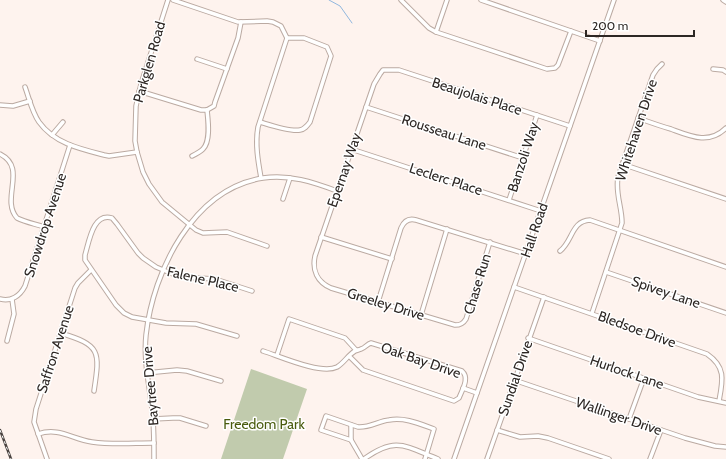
<svg xmlns="http://www.w3.org/2000/svg" width="726" height="459" font-family="Cabin,sans-serif">
  <style>
    .green { fill: #c1cbad }
    .lines { fill: none; stroke-linecap: round; stroke-linejoin: round }
    .stream { stroke: #91b7de; stroke-width: 1 }
    .minor-casing { stroke: #bbaaa2; stroke-width: 5.5 }
    .minor { stroke: #fff; stroke-width: 3.5 }
    .rail-casing { stroke: #49423f; stroke-width: 2.5 }
    .rail { stroke: #fff; stroke-width: 1; stroke-dasharray: 3; stroke-linecap: butt }
    .labels { text-anchor: middle; stroke-width: 3; stroke-linejoin: round; paint-order: stroke }
    .street-label { font-size: 14px; fill: #2d2724; stroke: #fff }
    .park-label { font-size: 14px; fill: #495b0e; stroke: #fff }
  </style>
  <rect width="100%" height="100%" fill="#fef3ee"/>
  <path class="green" d="M251,369L307,389L283,459H221Z"/>
  <g class="lines">
    <path class="stream" d="M329,0L340,6L352,23"/>
    <g class="minor-casing">
      <g id="minor">
        <path d="M168,0L141,84L136,106L135,141L137,152L143,172L149,184L162,202L196,230L203,233L227,232L267,246"/>
        <path d="M173,0L238,22L267,21L273,22L281,26L287,38"/>
        <path d="M401,0L429,28L436,32L547,69L555,68L558,65L571,31"/>
        <path d="M481,0L600,41"/>
        <path d="M723,0L726,2"/>
        <path d="M436,32L447,0"/>
        <path d="M197,59L227,69"/>
        <path d="M713,69L723,70L726,72"/>
        <path d="M25,87C29,98 32,112 39,122C54,143 80,149 104,155L109,156L137,152"/>
        <path d="M139,91L201,110H207"/>
        <path d="M0,105L13,106L30,101"/>
        <path d="M366,107L523,158"/>
        <path d="M207,110L214,106L215,102L238,38L241,22"/>
        <path d="M638,118C649,122 660,126 671,129C690,136 709,145 726,128"/>
        <path d="M260,122C270,125 290,132 300,130C305,129 307,126 310,122L331,56L327,47L304,38H287"/>
        <path d="M52,135L63,122"/>
        <path d="M351,149L541,211"/>
        <path d="M0,154C28,168 0,199 17,218C25,222 35,224 44,227"/>
        <path d="M192,156C196,154 200,152 203,149C211,141 208,120 207,110"/>
        <path d="M622,164L726,199"/>
        <path d="M261,178C258,161 255,144 258,127L287,38"/>
        <path d="M283,199L290,178"/>
        <path d="M509,200L537,115"/>
        <path d="M321,237L392,259"/>
        <path d="M490,242L466,319C463,324 460,325 455,325L331,288C317,282 312,270 315,256L374,84L380,74L383,70H399L570,126"/>
        <path d="M560,251C573,241 571,221 590,220L726,267"/>
        <path d="M606,272L726,313"/>
        <path d="M514,287L707,354C726,367 723,380 719,401"/>
        <path d="M0,299C11,302 20,296 25,286L70,145"/>
        <path d="M378,302L401,228C404,221 409,218 416,220L526,254"/>
        <path d="M592,313L622,223C622,207 615,193 618,177L653,75L657,69L662,64"/>
        <path d="M421,315L447,229"/>
        <path d="M60,333C101,345 100,351 94,391"/>
        <path d="M237,336L196,324L166,323L132,317L124,313L116,305L85,260V255C89,242 93,212 112,218L117,224L138,253L143,258L156,267L180,277L215,279L252,291"/>
        <path d="M528,338L698,397L726,403"/>
        <path d="M7,341L14,314L12,299"/>
        <path d="M263,351C279,356 321,375 337,367C344,363 348,355 355,351C357,350 359,350 361,349C365,348 367,344 371,343L462,371C470,378 462,390 459,398L454,401L363,370L349,356"/>
        <path d="M277,355L289,319L345,338L356,350"/>
        <path d="M146,373L177,370L187,371L221,381"/>
        <path d="M514,380L685,438L715,446L726,447"/>
        <path d="M463,388L477,393"/>
        <path d="M153,419L173,418H180L206,426"/>
        <path d="M629,419L644,378"/>
        <path d="M351,425V440L362,459"/>
        <path d="M497,430L520,437L538,436L548,438L609,459"/>
        <path d="M38,434C59,427 72,439 92,442C113,445 133,443 154,443"/>
        <path d="M351,440L321,430L326,416L358,427C369,428 379,421 389,420C405,417 420,424 434,429L425,459"/>
        <path d="M47,459L34,422L36,409L75,288L78,283L91,270"/>
        <path d="M154,459C154,446 154,433 153,420C151,391 143,364 146,335C153,271 193,189 263,178C289,174 313,182 337,191"/>
        <path d="M364,459C396,436 405,446 438,459"/>
        <path d="M454,459L614,0"/>
        <path d="M487,459L544,297"/>
        <path d="M650,459L661,430"/>
      </g>
    </g>
    <use href="#minor" class="minor"/>
    <g class="rail-casing">
      <path id="rail" d="M0,430L11,459"/>
    </g>
    <use href="#rail" class="rail"/>
  </g>
  <g class="labels">
    <g class="street-label">
      <text transform="translate(149 62) rotate(-74)" y="5">Parkglen Road</text>
      <text transform="translate(477 96) rotate(18)" y="5">Beaujolais Place</text>
      <text transform="translate(636 130) rotate(-72)" y="5">Whitehaven Drive</text>
      <text transform="translate(444 132) rotate(18)" y="5">Rousseau Lane</text>
      <text transform="translate(523 157) rotate(-72)" y="5">Banzoli Way</text>
      <text transform="translate(344 170) rotate(-71)" y="5">Epernay Way</text>
      <text transform="translate(446 179) rotate(18)" y="5">Leclerc Place</text>
      <text transform="translate(45 225) rotate(-72)" y="5">Snowdrop Avenue</text>
      <text transform="translate(534 230) rotate(-71)" y="5">Hall Road</text>
      <text transform="translate(203 279) rotate(13)" y="5">Falene Place</text>
      <text transform="translate(477 284) rotate(-73)" y="5">Chase Run</text>
      <text transform="translate(666 292) rotate(19)" y="5">Spivey Lane</text>
      <text transform="translate(386 304) rotate(17)" y="5">Greeley Drive</text>
      <text transform="translate(637 329) rotate(20)" y="5">Bledsoe Drive</text>
      <text transform="translate(55 349) rotate(-72)" y="5">Saffron Avenue</text>
      <text transform="translate(421 360) rotate(19)" y="5">Oak Bay Drive</text>
      <text transform="translate(627 372) rotate(19)" y="5">Hurlock Lane</text>
      <text transform="translate(515 378) rotate(-71)" y="5">Sundial Drive</text>
      <text transform="translate(150 386) rotate(-95)" y="5">Baytree Drive</text>
      <text transform="translate(619 416) rotate(19)" y="5">Wallinger Drive</text>
    </g>
    <g class="park-label">
      <text x="264" y="429">Freedom Park</text>
    </g>
  </g>
  <path d="M586 30v6h108v-6" fill="none" stroke="#2d2724" stroke-width="2"/>
  <text x="592" y="30" font-size="12" fill="#2d2724" stroke="#ffffff" stroke-width="3" paint-order="stroke">200 m</text>
</svg>
